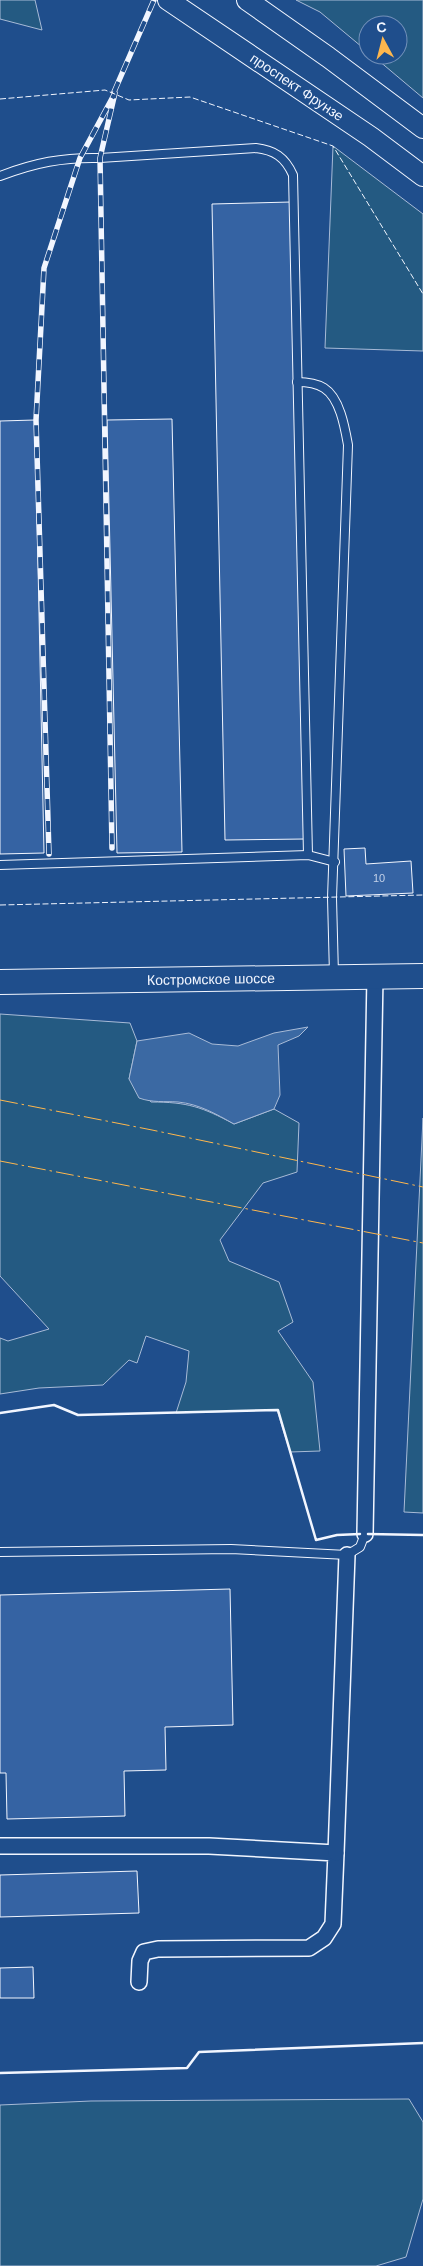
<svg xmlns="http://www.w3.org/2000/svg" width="423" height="2266" font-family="Helvetica,sans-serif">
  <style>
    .green { fill: #245a82; stroke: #a8bbd7 }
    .water { fill: #3b69a3; stroke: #a8bbd7 }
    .building { fill: #3563a3; stroke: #f2f6ff }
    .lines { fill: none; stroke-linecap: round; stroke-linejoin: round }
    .service-casing { stroke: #f2f6ff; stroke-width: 10 }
    .minor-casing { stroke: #f2f6ff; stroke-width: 18 }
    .secondary-casing { stroke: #f2f6ff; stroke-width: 22 }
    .trunk-casing { stroke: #f2f6ff; stroke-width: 26 }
    .service { stroke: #1f4e8c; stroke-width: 8 }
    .minor { stroke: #1f4e8c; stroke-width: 15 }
    .secondary { stroke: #1f4e8c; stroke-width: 20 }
    .trunk { stroke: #1f4e8c; stroke-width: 24 }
    .rail-casing { stroke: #f2f6ff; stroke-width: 5.5 }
    .rail { stroke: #1f4e8c; stroke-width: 4; stroke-dasharray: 11; stroke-linecap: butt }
    .fence { stroke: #f2f6ff; stroke-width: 1; stroke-dasharray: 6 2.5; stroke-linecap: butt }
    .wall { stroke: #f2f6ff; stroke-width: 2.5 }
    .power { stroke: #ffb74d; stroke-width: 1; stroke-dasharray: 18 4 2.5 4; stroke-linecap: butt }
    .labels { text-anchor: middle; stroke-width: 4; stroke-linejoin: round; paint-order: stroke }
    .number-label { font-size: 11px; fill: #c3d1e8 }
    .street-label { font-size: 14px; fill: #f2f6ff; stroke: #1f4e8c }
  </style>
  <rect width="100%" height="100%" fill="#1f4e8c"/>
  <g class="green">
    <path d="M0,0H35L42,30L0,19Z"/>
    <path d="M296,0H423V98L372,55H398V25H368V52L320,12Z"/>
    <path d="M333,146L423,214V351L325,348Z"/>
    <path d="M0,1014L130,1023L137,1041L129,1079L151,1102C188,1102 202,1107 234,1124L274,1109L299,1123L297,1172L263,1183L220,1240L229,1261L279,1282L293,1322L278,1331L313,1382L320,1451L290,1452L277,1410L176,1413L186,1382L189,1351L146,1336L137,1363L129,1360L103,1385L39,1388L0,1394V1338L8,1341L49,1329L0,1276Z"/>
    <path d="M423,1118V1513L404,1512Z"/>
    <path d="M409,2099L423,2122V2199L406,2257L376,2266H0V2105L91,2101Z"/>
  </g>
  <path class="water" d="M308,1027L299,1036L278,1045L280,1095L274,1109L234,1124C216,1114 199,1104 178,1102C164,1101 153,1103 139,1098L129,1079L137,1041L189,1033L212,1044L238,1046L274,1033Z"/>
  <g class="building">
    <path d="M291,202L305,839L225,840L212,204Z"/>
    <path d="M172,419L182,852L117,853L107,420Z"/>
    <path d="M35,420L44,853L0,854V421Z"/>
    <path d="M365,848L366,864L411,861L413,893L346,896L344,849Z"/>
    <path d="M230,1589L233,1725L165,1727L166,1770L124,1771L125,1816L7,1819L6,1773H0V1595Z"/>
    <path d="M137,1871L139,1913L0,1917V1875Z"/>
    <path d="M33,1967L34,1998H0V1968Z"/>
  </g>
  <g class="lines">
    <g class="service-casing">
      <g id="service">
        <path d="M0,176C34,163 63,157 100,158L256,148C274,150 285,157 293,175L308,855"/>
        <path d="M297,382C306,382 316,383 324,388C340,398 345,428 348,445L332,898L334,975"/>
        <path d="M0,865L308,855L335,862"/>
        <path d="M0,1552L231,1549L347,1555L360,1547L365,1534"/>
      </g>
    </g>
    <g class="minor-casing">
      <g id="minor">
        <path d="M365,1534L375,976"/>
        <path d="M0,1846H209L336,1853L333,1924L324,1938L309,1948L158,1949L144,1952L140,1961L139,1982"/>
        <path d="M336,1853L347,1555"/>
      </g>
    </g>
    <g class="secondary-casing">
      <g id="secondary">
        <path d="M168,0L371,137L423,176"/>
        <path d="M247,0L328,57L423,128"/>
      </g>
    </g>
    <g class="trunk-casing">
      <path id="trunk" d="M0,982L423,976"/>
    </g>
    <use href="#service" class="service"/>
    <use href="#minor" class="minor"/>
    <use href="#secondary" class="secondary"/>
    <use href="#trunk" class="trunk"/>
    <g class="rail-casing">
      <g id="rail">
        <path d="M114,92L154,0"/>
        <path d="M49,854L36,420L44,268L80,158L115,93L100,158L112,848"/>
      </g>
    </g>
    <use href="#rail" class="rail"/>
    <g class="fence">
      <path d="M0,99L105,90L129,100L190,97L333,146L423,294"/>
      <path d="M0,905L423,895"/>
    </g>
    <g class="wall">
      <path d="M0,1413L54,1405L78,1415L278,1410L316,1540L337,1535L360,1534"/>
      <path d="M368,1534L423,1535"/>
      <path d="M0,2073L187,2068L199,2052L423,2043"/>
    </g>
    <g class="power">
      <path d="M0,1100L152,1130L423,1187"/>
      <path d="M0,1161L423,1243"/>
    </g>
  </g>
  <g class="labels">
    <g class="number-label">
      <text x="379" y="882">10</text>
    </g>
    <g class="street-label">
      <text transform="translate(297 87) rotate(34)" y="5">проспект Фрунзе</text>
      <text transform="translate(211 979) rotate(-1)" y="5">Костромское шоссе</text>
    </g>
  </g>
  <g transform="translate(383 40) rotate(353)"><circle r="24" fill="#1f4e8c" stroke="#7391ba"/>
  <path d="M0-4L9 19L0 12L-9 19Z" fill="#ffb74d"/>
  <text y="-8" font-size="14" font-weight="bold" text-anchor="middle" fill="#f2f6ff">С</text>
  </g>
</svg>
